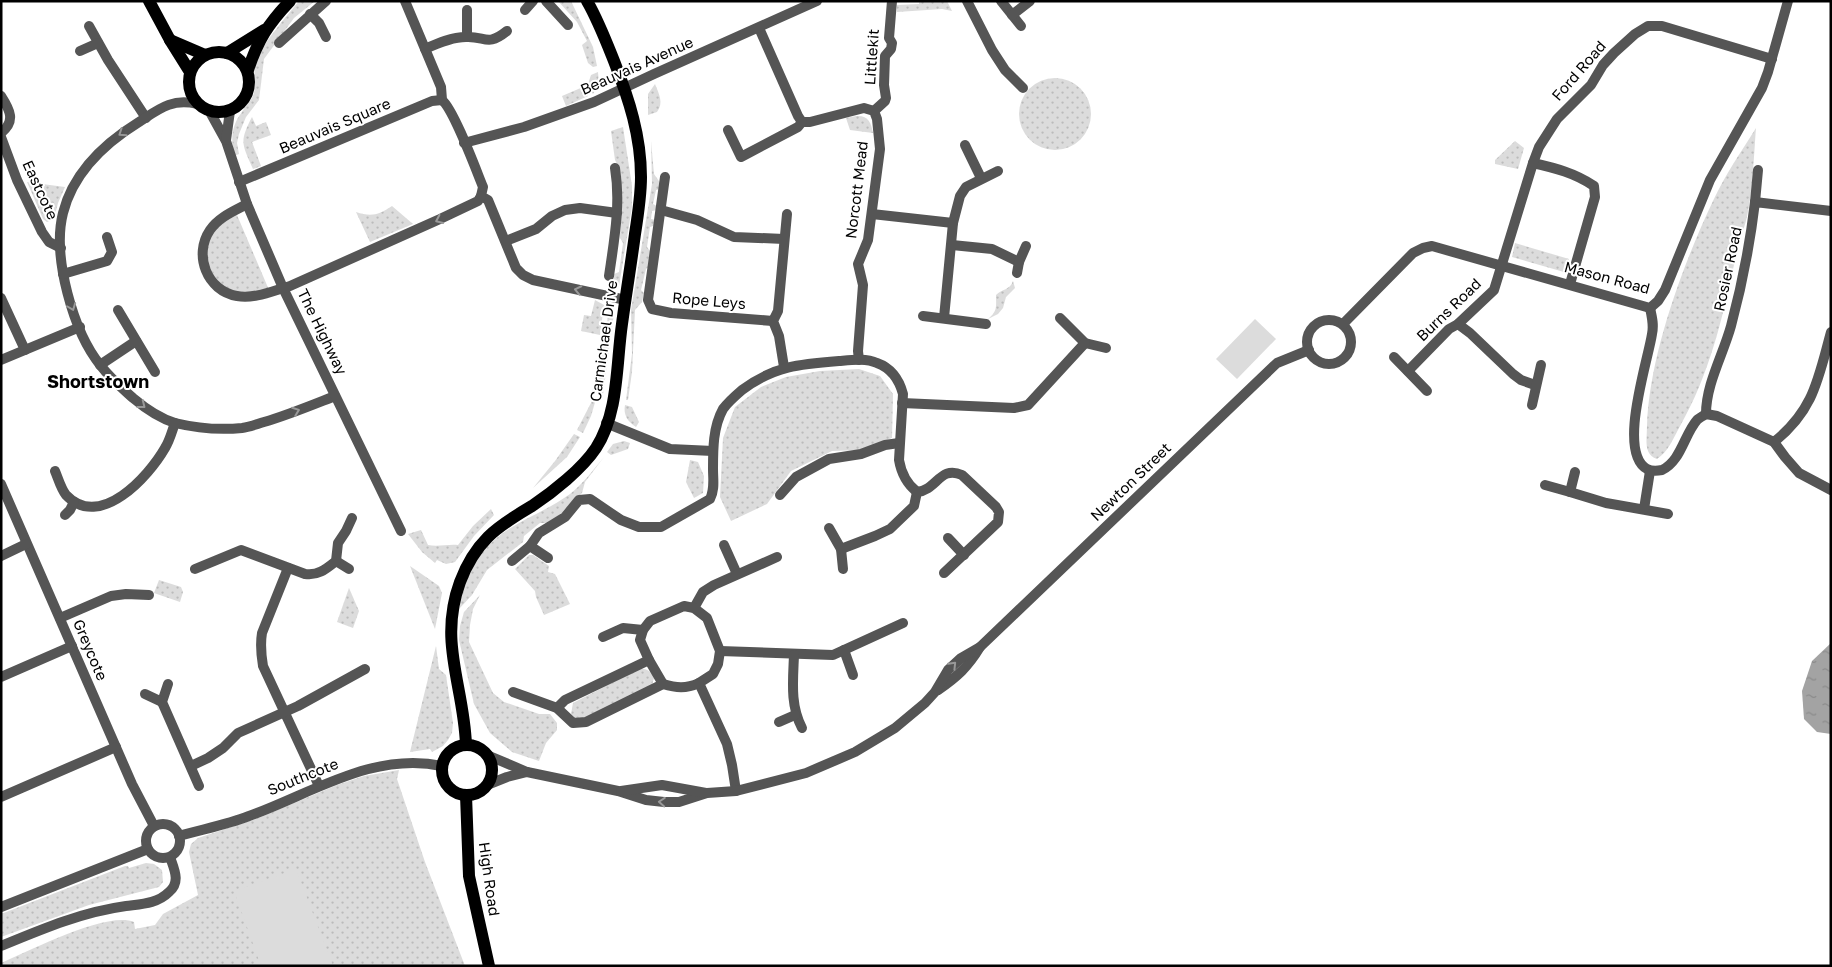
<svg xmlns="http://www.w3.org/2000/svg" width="1832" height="967" font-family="'Golos Text',sans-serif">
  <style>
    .green { fill: url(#green-dots) }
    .pitch { fill: #dcdcdc }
    .water { fill: url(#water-ripples) }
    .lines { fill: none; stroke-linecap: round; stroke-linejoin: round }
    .minor { stroke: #555; stroke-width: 10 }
    .primary { stroke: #000; stroke-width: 12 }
    .oneway { stroke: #999 }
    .labels { text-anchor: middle; stroke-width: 4; stroke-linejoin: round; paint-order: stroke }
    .street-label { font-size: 15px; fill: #000; stroke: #fff }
    .quarter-label { font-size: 18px; font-weight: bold; fill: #000; stroke: #fff }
  </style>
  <defs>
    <pattern id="green-dots" width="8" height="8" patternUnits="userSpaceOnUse" patternTransform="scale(1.25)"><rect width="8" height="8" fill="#dcdcdc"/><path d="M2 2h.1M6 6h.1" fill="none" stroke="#bbb" stroke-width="1.8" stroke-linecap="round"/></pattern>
    <pattern id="water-ripples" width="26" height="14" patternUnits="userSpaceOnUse" patternTransform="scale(1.25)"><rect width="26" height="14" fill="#a3a3a3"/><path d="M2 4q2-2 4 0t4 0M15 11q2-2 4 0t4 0" fill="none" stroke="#8b8b8b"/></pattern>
  </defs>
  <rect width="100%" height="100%" fill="#fff"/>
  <g class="green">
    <path d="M299,1H315L294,18L264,59L259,100L246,117L239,134L237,143L239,154L234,156C231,139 231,126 242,112C245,106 250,102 253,96C257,85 253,76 255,65C259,47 287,16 299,1Z"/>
    <path d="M558,1H571L593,47L597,66L593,67L588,63L582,45L587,41L577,22Z"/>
    <path d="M919,1H947L952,11L942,9L897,12V5L919,4Z"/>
    <path d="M598,72L599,85L593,94L588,84L591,75Z"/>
    <circle cx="1055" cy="114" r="36"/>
    <path d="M655,84C659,94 664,103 657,112L648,115V94Z"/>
    <path d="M583,87L588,96L566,106L562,96Z"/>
    <path d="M856,116C868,115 871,122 873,133L850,130L846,118Z"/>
    <path d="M252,117L256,126L266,122L271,135L252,142L261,166L253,169C242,144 239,142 252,117Z"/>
    <path d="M623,127L632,186V207L619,286L617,289L612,292L614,274L619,272L623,243L620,238L622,181L619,168L615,160L611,131Z"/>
    <path d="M1756,128C1754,151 1752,220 1740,236C1726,303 1713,369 1679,428C1673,439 1668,452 1657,459C1643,454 1647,439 1647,426C1649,356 1683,264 1713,201C1725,175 1741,152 1756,128Z"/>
    <path d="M651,141L654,174L661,184V189L656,190L653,204L657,206V210L652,211L651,219L656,220V225L650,227L647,247L653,255L651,265L646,269L641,290L644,293L642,302L635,310L632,372L628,400H626L632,354L631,310L652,184Z"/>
    <path d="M1515,141L1524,148L1518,169L1495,164V160Z"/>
    <path d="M27,182L65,187L58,203L54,219L47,222L43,219Z"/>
    <path d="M392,206L413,224L370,242L356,212C371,217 379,215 392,206Z"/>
    <path d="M237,215L269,290C255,291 241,294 227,288C205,279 201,248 215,230C221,223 230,219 237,215Z"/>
    <path d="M1515,243L1569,259L1564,272L1512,257Z"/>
    <path d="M1013,281L1015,288L1006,297L1003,308L998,314L988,319C998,311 996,306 996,295C1002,289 1010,290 1013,281Z"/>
    <path d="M595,300L604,305L600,335L581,331L584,315L591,316Z"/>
    <path d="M610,304L614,313L603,394L592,392L598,376Z"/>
    <path d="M859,369L880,376L893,394L892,438L863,450L832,451L791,471L767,504L731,521L720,497L723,438L735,407L761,387L786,377L820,371Z"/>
    <path d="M593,399H596L591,416L583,433L577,430Z"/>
    <path d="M625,405L632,407L639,422L636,427C628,422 623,415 625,405Z"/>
    <path d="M574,434L580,437L567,457L533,488L555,461Z"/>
    <path d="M624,441L630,443L628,449L611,455L607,452L613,444Z"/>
    <path d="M604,457L585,482L582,493L559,515L546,523H540L524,536L523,542L487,570L472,595L459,609C460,595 464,585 470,573C494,524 531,522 570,494C583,484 593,470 604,457Z"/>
    <path d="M690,460L698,462L704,476L703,493L694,498L686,482Z"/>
    <path d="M491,509L494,515L474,536L455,562L446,564L437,560L435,563L422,552L408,534L421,530L428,545C438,547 448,544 458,545L473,526Z"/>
    <path d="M529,555H533L549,566L548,572L555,574L570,604L544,615L536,597L535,591L515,569Z"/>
    <path d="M410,566L439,586L442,593L435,629Z"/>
    <path d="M159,580L181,587L183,592L180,602L154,593Z"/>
    <path d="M349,588L359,611L353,628L337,622Z"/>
    <path d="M480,595L473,609L470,625L469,642L493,693L504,702L539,714H550L557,723V730L546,743L539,761L512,752L490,733L474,704L459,640L460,626L464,612Z"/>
    <path d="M436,646L439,669L446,675L453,723L452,733L448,740L443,746L432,752L430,749L410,752Z"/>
    <path d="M639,669C646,668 651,671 654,678L652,685L583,720L575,718L571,714L573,703Z"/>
    <path d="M399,770L397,779L425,862L465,966H1V963C30,951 106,911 134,922L135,929L155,925L163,914L198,895L189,852L191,844L198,838L261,817L337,785L364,776Z"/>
    <path d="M146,863L154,864L162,870L163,882L159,887L89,905L1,937V914L125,866H128L129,868Z"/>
  </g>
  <g class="pitch">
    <path d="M1255,319L1276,339L1237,379L1216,359Z"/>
    <path d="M296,869L333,966H261L234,891Z"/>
  </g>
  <path class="water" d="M1831,643V734L1817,732L1804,719L1802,691L1812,661Z"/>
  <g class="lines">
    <g class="minor">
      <path d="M405,1L441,87L442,100C454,110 476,170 483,187L481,196L488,200L516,268L523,275L533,280L626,300"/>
      <path d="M546,1L568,25"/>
      <path d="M967,1L992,50L1005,70L1023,88"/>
      <path d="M1001,1L1021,26"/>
      <path d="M467,10V36"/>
      <path d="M525,10L533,1"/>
      <path d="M310,14L319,23L326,37"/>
      <path d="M1012,15L1030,1"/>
      <path d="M89,26L108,60L146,118"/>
      <path d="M759,28L798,116L802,122H810L864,108L874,111L877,119L880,149L868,240L858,264L863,285L858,351L859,360"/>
      <path d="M279,43L326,1"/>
      <path d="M425,49C438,43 452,37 466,37C486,36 487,47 507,31"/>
      <path d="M80,51L98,43"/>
      <path d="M1,96C10,110 16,121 1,133"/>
      <path d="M197,104C172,98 159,109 139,122C105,143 73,173 63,213C52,256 73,332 101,366C110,378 122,388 133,398C146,409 159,418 175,423C196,428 221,430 242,428C250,427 257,424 264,422C288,415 312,405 335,396"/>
      <path d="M874,111L885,101L886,98L884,85L885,56L891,49L892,43L889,38L892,1"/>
      <path d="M210,112L226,141L247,204L283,288L401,531"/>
      <path d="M728,130L741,157L798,127L802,122"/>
      <path d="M1,137L17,180L42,232L49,242L61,248"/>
      <path d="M226,140L230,111"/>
      <path d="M464,143L524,127L594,102L654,74L817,1"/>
      <path d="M965,145L981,178"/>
      <path d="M1533,163C1555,168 1575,173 1594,186L1595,197L1570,284"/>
      <path d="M665,177L648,300L652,309L671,313L773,321"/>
      <path d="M239,182L432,101L442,100"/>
      <path d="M1755,202L1758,170"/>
      <path d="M247,204C234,211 219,217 210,230C193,255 207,291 237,296C255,299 272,291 290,286L440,219L478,201L481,196"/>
      <path d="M661,210L697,220L734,237L784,239"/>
      <path d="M872,214L953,223"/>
      <path d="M506,241L536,229L552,216L565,210L580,208L617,213"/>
      <path d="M952,245L992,249L1019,262"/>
      <path d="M1017,273L1019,262L1026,246"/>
      <path d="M63,274L107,261L112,252L107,237"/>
      <path d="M609,276C614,241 621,204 615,168"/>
      <path d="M1,298L25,350"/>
      <path d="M1650,308C1652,317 1654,325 1652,334C1648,361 1617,452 1647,469C1651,471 1657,471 1662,470C1681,461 1684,435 1697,420C1699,418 1703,416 1706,414L1717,416L1774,442L1785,457L1799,473L1831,490"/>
      <path d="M118,310L155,372"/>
      <path d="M923,316L986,324"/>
      <path d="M944,318L953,223L960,196L966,187L998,171"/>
      <path d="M1060,318L1085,343L1106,348"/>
      <circle cx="1329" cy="342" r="22"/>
      <path d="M1343,324L1413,253L1423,248L1432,246L1650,308L1658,301L1665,290L1710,180L1762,88L1768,72L1788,1"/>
      <path d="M1458,324L1470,333L1513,374L1521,380L1535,385"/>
      <path d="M1394,357L1427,391"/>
      <path d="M1,360L80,327"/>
      <path d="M100,365L136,341"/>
      <path d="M784,367L779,336L773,321L778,311L787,214"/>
      <path d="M1408,371L1449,329L1458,324L1494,290L1533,163L1539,147L1557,119L1591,85L1603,65L1614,53L1635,34L1648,26H1662L1772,59"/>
      <path d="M902,403L1014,408L1028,405L1085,343"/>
      <path d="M1532,405L1541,365"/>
      <path d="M1706,414C1706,384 1723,355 1731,326C1742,285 1750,244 1755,202L1831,211"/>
      <path d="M606,423L670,449L713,451"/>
      <path d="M1774,442C1814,410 1818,379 1831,332"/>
      <path d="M55,471C58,478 61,489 66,495C100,531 149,476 165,448C170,440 172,431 175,423"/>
      <path d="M1575,472L1570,492L1606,503L1668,514"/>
      <path d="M1,484L132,784L154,826"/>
      <path d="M1545,485L1570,492"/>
      <path d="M780,495L796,477L829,459L861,454L885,445L899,443"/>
      <path d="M1644,509L1650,471"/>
      <path d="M65,515L70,510L74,502"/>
      <path d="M829,528L841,549L843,569"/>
      <path d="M948,538L964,555"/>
      <path d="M724,545L737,574"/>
      <path d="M530,546L548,558"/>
      <path d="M841,549L875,536L890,529L914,506L917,492"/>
      <path d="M1,556L26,544"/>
      <path d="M336,561L349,569"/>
      <path d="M512,561L530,546L539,533L565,517L579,500L590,499L621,520L639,527H661L710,499C715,489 713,480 713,469C713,449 713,427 723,409C728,402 735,396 742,390C774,366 800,364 839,361C851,360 866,358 877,363C891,368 899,379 903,394L899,460C901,472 907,484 917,492C937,490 940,465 962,475L996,507L999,512L998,522L944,573"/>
      <path d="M288,568L262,633C260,645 261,654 263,666L319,786"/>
      <path d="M195,569L241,550L305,574C318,576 326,569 336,561L338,543L346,531L352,518"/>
      <path d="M694,608L703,592L714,585L777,557"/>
      <path d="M60,618L111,596L126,594L149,595"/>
      <path d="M603,637L623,628L643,630"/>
      <path d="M844,650L853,675"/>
      <path d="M720,651L833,655L903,623"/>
      <path d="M794,655C793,681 790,705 802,728"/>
      <path d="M1,677L72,646"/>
      <path d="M168,684L162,702L199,786"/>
      <path d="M663,684L649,660L640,640L643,630L650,621L684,606L694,608L707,618L720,651L718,664L713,674L699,683L727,744L732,765L736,791"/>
      <path d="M938,690C957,677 968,667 980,647"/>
      <path d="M513,692L557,708L573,723L586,722L663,684C676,688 686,689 699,683"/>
      <path d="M145,694L162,702"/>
      <path d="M557,708L565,700L649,660"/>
      <path d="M779,722L795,715"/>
      <path d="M487,755L527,772L618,791L646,800L664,802H679L707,793L736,791L806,773L855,752L895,728L925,703L935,692L948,670L961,658L980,647L1277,363L1309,350"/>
      <path d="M191,766L208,758L223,748L238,733L298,706L365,669"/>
      <path d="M487,785L507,777L527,772"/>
      <path d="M621,791L662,785L706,793"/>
      <path d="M1,797L116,747"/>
      <circle cx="163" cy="841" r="17"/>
      <path d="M179,836C203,829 226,825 249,816C311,794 373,751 442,766"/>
      <path d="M1,907L148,849"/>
      <path d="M1,946C42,929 82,912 126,906C141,904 157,904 169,892C181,882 174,869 170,857"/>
    </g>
    <g class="primary">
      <path d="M149,1L170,40L190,72"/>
      <path d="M170,40L205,55"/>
      <circle cx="219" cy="82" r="30"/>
      <path d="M227,53L264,30"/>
      <path d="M248,70C258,40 268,24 290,1"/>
      <circle cx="467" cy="770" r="25"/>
      <path d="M466,745C464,686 438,642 460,582C466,566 476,549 488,537C501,524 517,515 532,506C553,492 582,469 596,448C619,412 616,365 622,324C626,294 631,264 635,234C638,215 641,196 641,177C641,136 629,99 614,61C606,41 598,20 587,1"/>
      <path d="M466,795L469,876L489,966"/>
    </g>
  </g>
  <defs><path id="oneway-chevron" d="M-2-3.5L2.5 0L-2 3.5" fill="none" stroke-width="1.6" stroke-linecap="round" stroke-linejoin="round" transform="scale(1.25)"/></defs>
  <g class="oneway">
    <use href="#oneway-chevron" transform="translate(122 133) rotate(146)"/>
    <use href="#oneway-chevron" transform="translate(439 220) rotate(155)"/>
    <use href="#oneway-chevron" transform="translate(578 290) rotate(-168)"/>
    <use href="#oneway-chevron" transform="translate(72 307) rotate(69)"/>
    <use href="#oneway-chevron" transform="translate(142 405) rotate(38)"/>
    <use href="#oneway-chevron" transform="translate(296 411) rotate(-21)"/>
    <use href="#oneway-chevron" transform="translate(953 665) rotate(-46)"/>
    <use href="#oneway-chevron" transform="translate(662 802) rotate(-176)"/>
  </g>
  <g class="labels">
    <g class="street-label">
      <text transform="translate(872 57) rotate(-86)" y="5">Littlekit</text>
      <text transform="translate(637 66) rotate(-24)" y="5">Beauvais Avenue</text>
      <text transform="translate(1579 71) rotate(-49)" y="5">Ford Road</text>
      <text transform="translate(335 126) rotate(-23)" y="5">Beauvais Square</text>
      <text transform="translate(40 190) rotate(65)" y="5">Eastcote</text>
      <text transform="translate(857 190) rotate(-83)" y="5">Norcott Mead</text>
      <text transform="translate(1728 269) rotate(-78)" y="5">Rosier Road</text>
      <text transform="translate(1607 278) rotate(15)" y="5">Mason Road</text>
      <text transform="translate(709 301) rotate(5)" y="5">Rope Leys</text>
      <text transform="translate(1449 310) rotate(-44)" y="5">Burns Road</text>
      <text transform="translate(322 332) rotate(64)" y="5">The Highway</text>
      <text transform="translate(604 341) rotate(-82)" y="5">Carmichael Drive</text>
      <text transform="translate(1131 482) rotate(-44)" y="5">Newton Street</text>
      <text transform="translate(90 650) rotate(67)" y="5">Greycote</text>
      <text transform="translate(303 777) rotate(-22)" y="5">Southcote</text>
      <text transform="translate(489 879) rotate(82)" y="5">High Road</text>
    </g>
    <g class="quarter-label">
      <text x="98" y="388">Shortstown</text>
    </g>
  </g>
  <rect width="1832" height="967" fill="none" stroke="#000000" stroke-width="5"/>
</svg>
